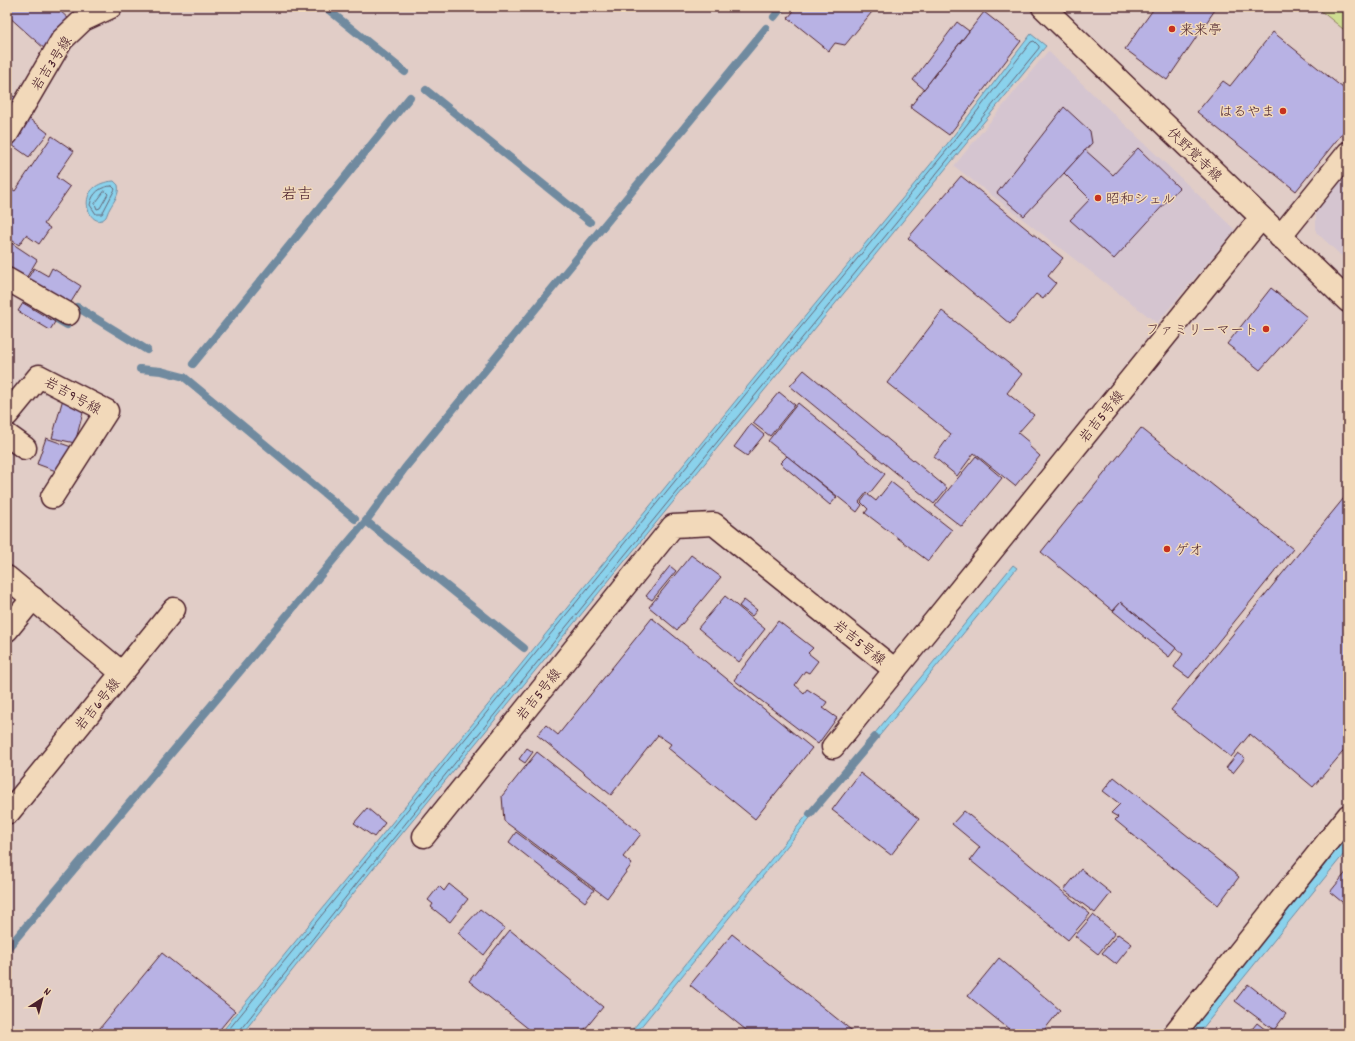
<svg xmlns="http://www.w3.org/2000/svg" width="1355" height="1041" font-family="Dekko,'Klee One',sans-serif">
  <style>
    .built { fill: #d5c5d0 }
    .green { fill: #cedd91; stroke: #8c7e5e }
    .water { fill: #8ad2ec; stroke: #708a9f }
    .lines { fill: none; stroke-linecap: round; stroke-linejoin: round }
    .shore { stroke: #646778; stroke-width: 1 }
    .stream { stroke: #708a9f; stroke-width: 8 }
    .building { fill: #b8b2e4; stroke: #4a1f2b }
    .minor-casing { stroke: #4a1f2b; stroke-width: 25 }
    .secondary-casing { stroke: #4a1f2b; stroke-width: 25 }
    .minor { stroke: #f2d9ba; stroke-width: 22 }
    .secondary { stroke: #f2d9ba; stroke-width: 22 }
    .poi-dot { fill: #c8321e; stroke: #f2d9ba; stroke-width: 1.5 }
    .labels { text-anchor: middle; stroke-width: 3; stroke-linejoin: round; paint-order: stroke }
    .poi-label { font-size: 14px; fill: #4a1f2b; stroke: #f2d9ba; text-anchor: start }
    .street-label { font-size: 14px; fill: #4a1f2b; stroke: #f2d9ba }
    .quarter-label { font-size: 16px; fill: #4a1f2b; stroke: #f2d9ba }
  </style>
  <rect width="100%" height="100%" fill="#e1cdc7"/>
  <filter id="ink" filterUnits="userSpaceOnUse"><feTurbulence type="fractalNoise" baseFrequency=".025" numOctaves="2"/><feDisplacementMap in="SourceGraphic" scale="8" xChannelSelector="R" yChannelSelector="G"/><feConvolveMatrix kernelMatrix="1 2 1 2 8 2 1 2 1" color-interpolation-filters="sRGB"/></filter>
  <g filter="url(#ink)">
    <g class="built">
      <path d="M1048,51L1235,230L1157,323L954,166Z"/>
      <path d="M1348,171V262L1316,232V209Z"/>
    </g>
    <path class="green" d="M1316,7H1348V33Z"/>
    <g class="water">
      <path d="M1031,34L1046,46L364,880L242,1034H220L755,377L944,148Z"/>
      <path d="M114,181L118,185C120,194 114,201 110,208C108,211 107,215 106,217C91,234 69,184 114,181Z"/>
      <path d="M1013,565L1017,568L871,746L866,744Z"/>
      <path d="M815,805L818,808L635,1034H629Z"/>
      <path d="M1348,836V849L1198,1034H1187Z"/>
    </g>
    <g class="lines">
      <g class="shore">
        <path d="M112,186L115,189L102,214H96L90,205C92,193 101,186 112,186Z"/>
        <path d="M105,191L108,194L100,208L97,209L95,204Z"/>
        <path d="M225,1034L758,379L947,150L1031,42L1034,41L1039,46V48L361,878L240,1030L239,1034"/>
      </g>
      <g class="stream">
        <path d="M325,7L405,72"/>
        <path d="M774,17L782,7"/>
        <path d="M426,90L590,222"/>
        <path d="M77,307L147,350"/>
        <path d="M55,318L67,325"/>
        <path d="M193,364L410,97"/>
        <path d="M140,369L161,371L184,377L355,519"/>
        <path d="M366,521L524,648"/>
        <path d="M810,814L875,737"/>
        <path d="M7,949L366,521L405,468L766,28"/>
      </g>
    </g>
    <g class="building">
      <path d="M7,7H56L72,22L46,50L7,15Z"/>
      <path d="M797,7H876L845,45L835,43L829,51L788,18Z"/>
      <path d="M1155,7H1217L1167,80L1125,49Z"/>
      <path d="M984,12L1021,41L949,135L910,107Z"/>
      <path d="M957,22L969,31L924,89L913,80Z"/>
      <path d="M1273,32L1348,92V126L1296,191L1197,112L1223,81L1230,86Z"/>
      <path d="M7,93L17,98L7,117Z"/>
      <path d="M1064,107L1090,131L1092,143L1024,216L997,193Z"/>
      <path d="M27,117L48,133L29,157L9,143Z"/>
      <path d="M52,136L74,151L56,177L70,187L44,224L50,228L39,244L26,235L19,245L7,237V186L15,191Z"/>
      <path d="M1138,148L1179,188L1114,259L1070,220L1090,199L1064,173L1085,150L1113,175Z"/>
      <path d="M961,176L1063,258L1048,276L1056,283L1043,299L1036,294L1010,324L908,238Z"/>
      <path d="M7,240L37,260L25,280L7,269Z"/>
      <path d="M34,268L48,276L52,268L81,286L68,307L26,281Z"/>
      <path d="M1271,288L1307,317L1260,370L1227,344Z"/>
      <path d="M23,303L55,322L50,330L18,311Z"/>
      <path d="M942,311L1022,374L1007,393L1034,415L1018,433L1030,443L1029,446L1040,456L1015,486L974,453L957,476L934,457L951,434L887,383Z"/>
      <path d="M804,370L947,488L934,504L790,386Z"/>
      <path d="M779,392L795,405L770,436L753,423Z"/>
      <path d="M64,395L86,401L75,443L52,438Z"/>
      <path d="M798,403L885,474L869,494L867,492L859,502L862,505L857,512L768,441Z"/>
      <path d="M751,424L764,435L747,456L734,447Z"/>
      <path d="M1141,428L1293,549L1189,678L1174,667L1183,654L1121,602L1113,611L1041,552Z"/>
      <path d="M46,438L77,449L67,475L37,464Z"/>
      <path d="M787,456L837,497L830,505L780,463Z"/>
      <path d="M976,456L1002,478L962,527L935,506Z"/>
      <path d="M891,482L952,530L928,561L865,513L868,509L861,502L867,494L876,501Z"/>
      <path d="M1348,493V746L1313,787L1250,734L1231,757L1171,710Z"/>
      <path d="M691,555L721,577L677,630L649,607Z"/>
      <path d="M670,566L676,571L652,600L646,596Z"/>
      <path d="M725,596L765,629L739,662L698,628Z"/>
      <path d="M744,600L757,610L752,616L739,606Z"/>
      <path d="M1121,602L1176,648L1169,657L1113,611Z"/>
      <path d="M652,618L812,748L755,819L668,748L671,744L658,735L611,795L537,735L546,725L558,735Z"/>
      <path d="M778,621L813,648L808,653L818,661L809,673L805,671L795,685L804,693L807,689L827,702L823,708L837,718L818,744L734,680Z"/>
      <path d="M527,748L533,752L525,763L519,759Z"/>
      <path d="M537,752L641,834L623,857L632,864L607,898L504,821L502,796Z"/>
      <path d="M1238,753L1245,758L1233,773L1226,768Z"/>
      <path d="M860,773L919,819L891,855L832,810Z"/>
      <path d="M1114,777L1239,877L1218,905L1115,820L1118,817L1111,813L1120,804L1103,791Z"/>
      <path d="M367,808L385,823L374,837L354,823Z"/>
      <path d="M964,811L1090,914L1068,940L970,860L980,847L952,824Z"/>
      <path d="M516,832L594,890L585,902L509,842Z"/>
      <path d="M1081,869L1111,893L1095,913L1064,890Z"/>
      <path d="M1348,870V907L1330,892Z"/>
      <path d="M449,884L468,899L450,922L431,907L433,904L428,900L439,886L444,891Z"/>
      <path d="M480,909L505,928L484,955L458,933Z"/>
      <path d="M1093,915L1115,933L1098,954L1075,936Z"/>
      <path d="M510,930L603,1007L581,1034H535L469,981Z"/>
      <path d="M732,934L856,1034H751L690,985Z"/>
      <path d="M1118,934L1132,944L1116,964L1102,953Z"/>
      <path d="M162,953L235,1011L216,1034H95Z"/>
      <path d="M999,958L1060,1010L1041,1034H1015L968,996Z"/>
      <path d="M1248,984L1286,1014L1274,1030L1235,1001Z"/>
      <path d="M1257,1023L1271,1034H1248Z"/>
      <path d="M7,1027L17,1034H7Z"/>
    </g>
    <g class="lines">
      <g class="minor-casing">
        <g id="minor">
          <path d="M7,134L62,40L83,20L111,7"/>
          <path d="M1280,237L1348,153"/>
          <path d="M7,279L68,314"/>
          <path d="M7,415L39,376L107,411L52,497"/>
          <path d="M7,435L25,448"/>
          <path d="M7,577L122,673L9,812L7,810"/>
          <path d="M7,630L33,598"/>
          <path d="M122,673L174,609"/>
          <path d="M833,747L895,670"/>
          <path d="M424,836L673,526L714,524L895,670L1261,218"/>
          <path d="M1174,1034L1348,816"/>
        </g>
      </g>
      <g class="secondary-casing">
        <path id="secondary" d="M1043,7L1348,301"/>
      </g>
      <use href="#minor" class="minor"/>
      <use href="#secondary" class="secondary"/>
    </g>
  </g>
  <g class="poi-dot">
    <circle cx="1172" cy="29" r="4"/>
    <circle cx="1283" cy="111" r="4"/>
    <circle cx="1098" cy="198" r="4"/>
    <circle cx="1266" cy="329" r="4"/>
    <circle cx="1167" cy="549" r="4"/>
  </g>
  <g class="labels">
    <g class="poi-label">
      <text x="1180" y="34">来来亭</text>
      <text x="1275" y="116" text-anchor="end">はるやま</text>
      <text x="1106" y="203">昭和シェル</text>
      <text x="1258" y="334" text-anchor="end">ファミリーマート</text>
      <text x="1175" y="554">ゲオ</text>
    </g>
    <g class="street-label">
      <text transform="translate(51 63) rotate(-57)" y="5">岩吉3号線</text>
      <text transform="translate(1195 154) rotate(44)" y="5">伏野覚寺線</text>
      <text transform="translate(73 395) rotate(29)" y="5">岩吉9号線</text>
      <text transform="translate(1101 416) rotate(-51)" y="5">岩吉5号線</text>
      <text transform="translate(860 642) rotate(39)" y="5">岩吉5号線</text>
      <text transform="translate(538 694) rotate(-51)" y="5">岩吉5号線</text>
      <text transform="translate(97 704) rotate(-51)" y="5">岩吉6号線</text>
    </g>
    <g class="quarter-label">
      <text x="297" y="199">岩吉</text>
    </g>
  </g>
  <rect width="1355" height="1041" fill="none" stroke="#f2d9ba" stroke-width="24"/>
  <rect x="12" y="12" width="1331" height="1017" fill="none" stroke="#4a1f2b" stroke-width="1.5" filter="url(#ink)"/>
  <g transform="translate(42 999) rotate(36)" stroke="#f2d9ba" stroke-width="3" paint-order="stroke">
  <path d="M0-3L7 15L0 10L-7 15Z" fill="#4a1f2b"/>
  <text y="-6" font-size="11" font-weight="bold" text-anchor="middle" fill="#4a1f2b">N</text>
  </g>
</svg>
